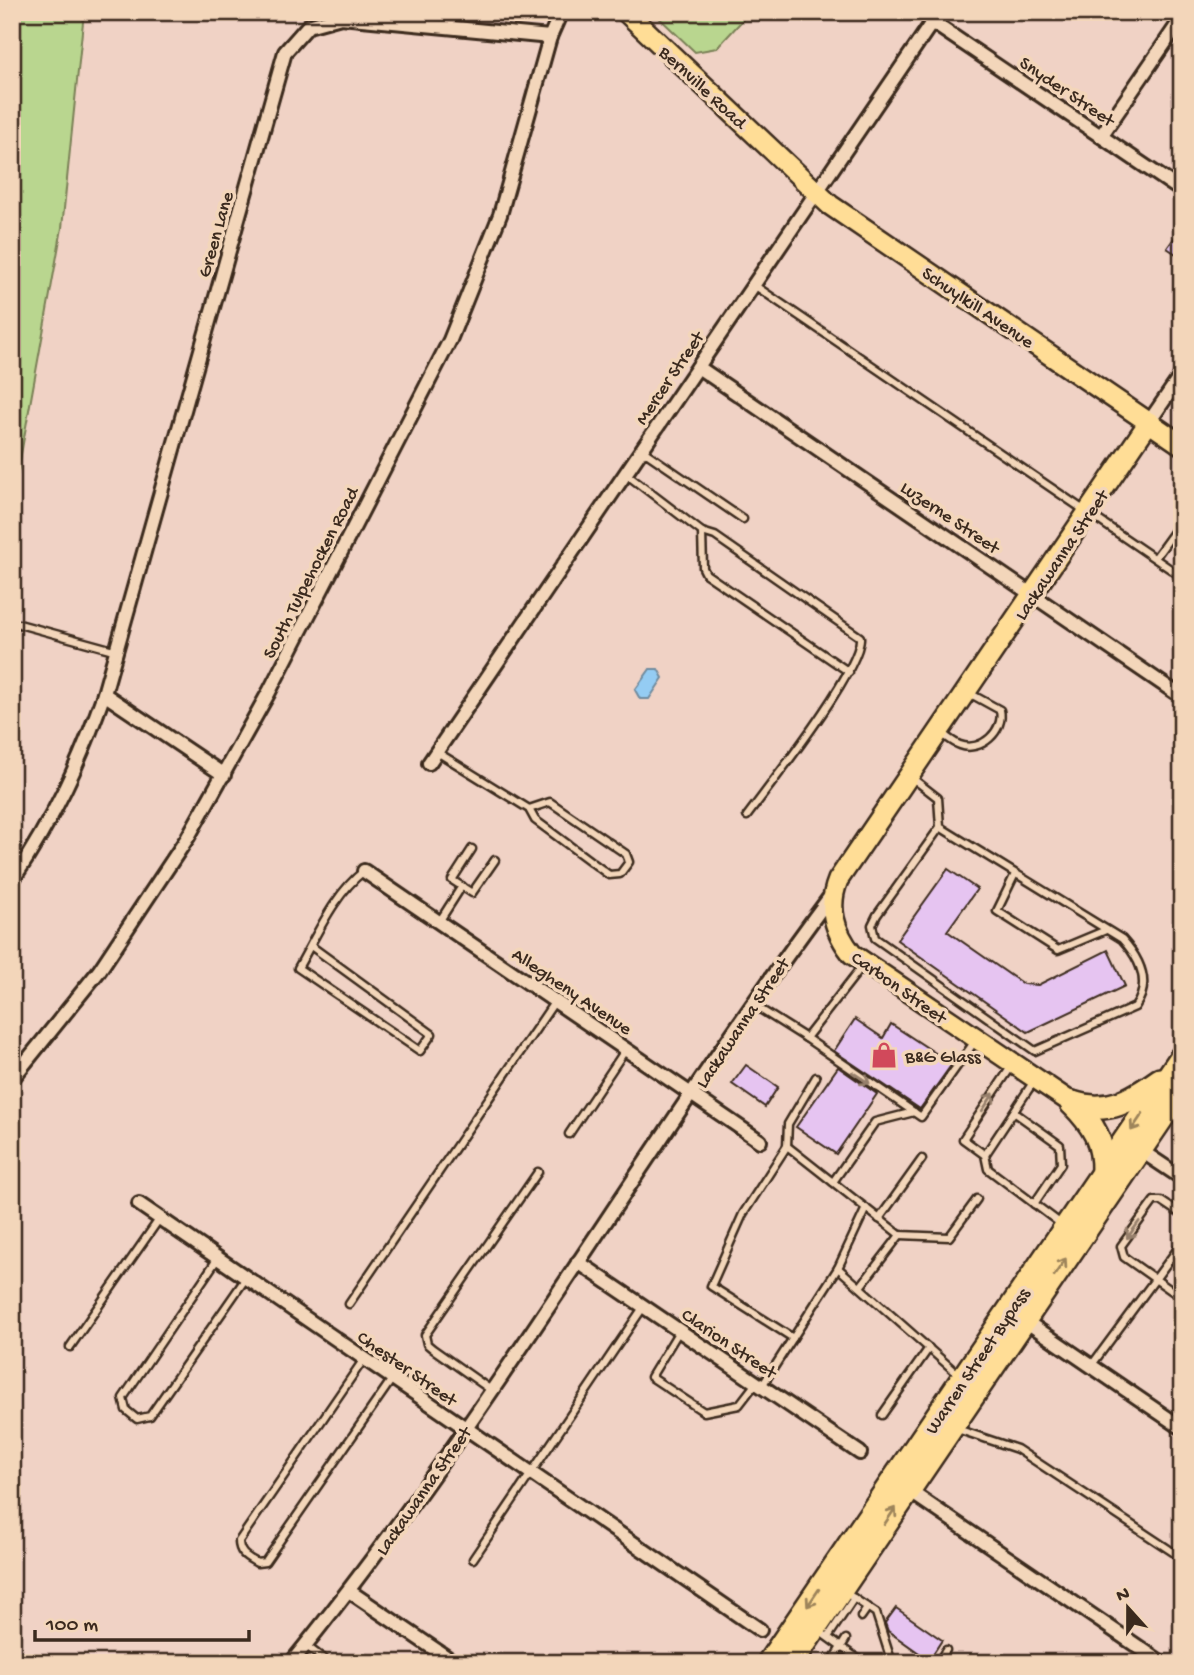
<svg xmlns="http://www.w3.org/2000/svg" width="1194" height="1675" font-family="'Gochi Hand',sans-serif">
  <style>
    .green { fill: #b9d68f; stroke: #7a8056; stroke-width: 2 }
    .water { fill: #94ccf3; stroke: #708b9e; stroke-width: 2 }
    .building { fill: #e6c4f1; stroke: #3b2a1e; stroke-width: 2 }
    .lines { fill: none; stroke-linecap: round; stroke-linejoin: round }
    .lane-casing { stroke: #3b2a1e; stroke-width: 11 }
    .street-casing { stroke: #3b2a1e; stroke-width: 18 }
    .primary-casing { stroke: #3b2a1e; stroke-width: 24 }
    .highway-casing { stroke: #3b2a1e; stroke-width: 28 }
    .path { stroke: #3b2a1e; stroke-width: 2.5; stroke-dasharray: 2 5; stroke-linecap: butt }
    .lane { stroke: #f3d6ba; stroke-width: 6 }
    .street { stroke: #f3d6ba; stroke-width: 12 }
    .primary { stroke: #ffdd96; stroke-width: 19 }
    .highway { stroke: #ffdd96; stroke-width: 23 }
    .oneway { stroke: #97806c }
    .oneway2 { stroke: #9d845a }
    .labels { text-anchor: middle; stroke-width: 7; stroke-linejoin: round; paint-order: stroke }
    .street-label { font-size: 19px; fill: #3b2a1e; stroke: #f3d6ba }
    .poi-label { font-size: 19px; fill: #3b2a1e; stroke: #f3d6ba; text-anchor: start }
  </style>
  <rect width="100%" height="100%" fill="#f0d2c5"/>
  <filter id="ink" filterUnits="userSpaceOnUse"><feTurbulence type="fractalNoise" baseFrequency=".0143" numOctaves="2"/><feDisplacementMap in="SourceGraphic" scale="14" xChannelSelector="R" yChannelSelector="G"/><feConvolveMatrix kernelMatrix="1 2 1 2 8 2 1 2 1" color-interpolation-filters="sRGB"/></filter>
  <g filter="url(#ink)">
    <g class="green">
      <path d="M12,12H84L62,228L12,504Z"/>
      <path d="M653,12H750L717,48L695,52Z"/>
    </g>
    <path class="water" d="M650,669H658L663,678L649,699H640L635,690Z"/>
    <g class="building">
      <path d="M1182,227V258L1167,248Z"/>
      <path d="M948,869L977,889L947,931L1023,984L1038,985L1108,950L1125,986L1028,1032L897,940Z"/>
      <path d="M855,1019L883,1038L891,1024L952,1064L920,1109L834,1051Z"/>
      <path d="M746,1065L778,1087L765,1107L732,1084Z"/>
      <path d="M838,1067L877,1094L836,1154L796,1127Z"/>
      <path d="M896,1608L942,1640L929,1660L888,1631L885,1623Z"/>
    </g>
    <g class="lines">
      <g class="lane-casing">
        <g id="lane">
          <path d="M754,285L1182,577"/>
          <path d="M642,450L743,519"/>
          <path d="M626,474L702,532L715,536L860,637C863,668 770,785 747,816"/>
          <path d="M702,532L703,568L706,574L849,672"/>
          <path d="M1155,558L1182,521"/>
          <path d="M19,624L117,651"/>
          <path d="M941,733C947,737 954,743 960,745C981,753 1005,730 1000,710L969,693"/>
          <path d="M437,752L529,809L535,820L609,875L620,874L629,862L626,854L550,802L529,809"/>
          <path d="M911,777L938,798L940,827L877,915L872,925L875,938L1035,1051L1135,1007C1152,983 1140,959 1122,939L940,827"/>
          <path d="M472,849L452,880L472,893L495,860"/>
          <path d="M1015,874L997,911L1058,950L1106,930"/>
          <path d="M439,922L462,886"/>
          <path d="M311,946L432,1034L420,1051L298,968C317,935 334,894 364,871"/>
          <path d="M752,1004L806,1038L863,965"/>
          <path d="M806,1038L921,1117L975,1041"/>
          <path d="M1011,1067L963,1139L985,1155L988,1169L1061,1224"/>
          <path d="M1014,1112L1060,1145L1061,1164L1034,1204"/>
          <path d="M569,1134L626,1049"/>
          <path d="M787,1146L788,1124L816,1077"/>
          <path d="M985,1155L1034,1081"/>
          <path d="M833,1182L875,1122L914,1112"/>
          <path d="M1182,1215L1161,1201H1154L1121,1246L1124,1257L1182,1298"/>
          <path d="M879,1219L922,1159"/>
          <path d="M900,1235L949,1237L977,1199"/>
          <path d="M218,1258L123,1398L126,1410L137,1419L150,1416L246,1278"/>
          <path d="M838,1268L959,1375"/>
          <path d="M349,1304L555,1001"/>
          <path d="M679,1331L651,1377L704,1412L739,1405L756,1383"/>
          <path d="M793,1338L711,1286L743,1214L787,1146L900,1235L860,1287"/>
          <path d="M70,1347L160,1218"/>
          <path d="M364,1359L239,1541C239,1554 247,1557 257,1563L265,1562L392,1379"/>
          <path d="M1091,1366L1182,1243"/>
          <path d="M762,1386L838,1268L866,1208"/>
          <path d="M491,1390L433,1349L427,1344L425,1335L538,1172"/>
          <path d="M882,1415L929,1348"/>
          <path d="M957,1429L1017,1449L1182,1558"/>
          <path d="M473,1559L644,1306"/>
          <path d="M846,1593L876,1613L892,1663"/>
          <path d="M861,1617L868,1607"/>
          <path d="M819,1631L841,1647L831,1663"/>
          <path d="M828,1637L854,1598"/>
          <path d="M846,1639L841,1647L864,1663"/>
          <path d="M305,1645L329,1663"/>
          <path d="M938,1663L946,1650"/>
        </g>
      </g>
      <g class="street-casing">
        <g id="street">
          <path d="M932,22L1182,191"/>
          <path d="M1101,136L1182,18"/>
          <path d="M698,367L1182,697"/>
          <path d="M1149,422L1182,374"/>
          <path d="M104,694L224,775"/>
          <path d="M429,763L939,12"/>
          <path d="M364,871L760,1141"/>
          <path d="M12,881C53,820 80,762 104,694L285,52L308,26L341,17L550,37"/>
          <path d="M12,1079L99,971L188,837L269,692L450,340L500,215L550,37L561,12"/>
          <path d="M1140,1150L1182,1178"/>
          <path d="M139,1204L760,1630"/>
          <path d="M578,1262L860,1453"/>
          <path d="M1024,1320L1182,1428"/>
          <path d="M908,1490L1162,1663"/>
          <path d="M349,1591L455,1663"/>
          <path d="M291,1663C489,1420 645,1145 832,894"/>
        </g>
      </g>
      <g class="primary-casing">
        <g id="primary">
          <path d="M626,12L830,205L1182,445"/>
          <path d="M1072,1103L852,954C834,931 827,907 838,880L1149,422"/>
        </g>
      </g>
      <g class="highway-casing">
        <g id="highway">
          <path d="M1072,1103C1108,1115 1132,1100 1160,1080"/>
          <path d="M1072,1103C1094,1125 1104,1142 1103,1173"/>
          <path d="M769,1663L1182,1057"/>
          <path d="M791,1663L1182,1088"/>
        </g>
      </g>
      <path class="path" d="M479,12H492"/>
      <use href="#lane" class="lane"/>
      <use href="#street" class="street"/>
      <use href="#primary" class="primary"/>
      <use href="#highway" class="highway"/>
    </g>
    <defs><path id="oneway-shaft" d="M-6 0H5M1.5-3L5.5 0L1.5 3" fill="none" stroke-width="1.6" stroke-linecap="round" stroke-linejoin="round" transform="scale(1.75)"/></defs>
    <g class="oneway">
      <use href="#oneway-shaft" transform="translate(861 1078) rotate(33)"/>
      <use href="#oneway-shaft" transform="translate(988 1102) rotate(-57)"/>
      <use href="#oneway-shaft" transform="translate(1133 1230) rotate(126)"/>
    </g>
    <g class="oneway2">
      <use href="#oneway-shaft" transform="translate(1137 1122) rotate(124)"/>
      <use href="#oneway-shaft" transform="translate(1060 1267) rotate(-56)"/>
      <use href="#oneway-shaft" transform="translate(890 1516) rotate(-56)"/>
      <use href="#oneway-shaft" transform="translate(813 1598) rotate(124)"/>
    </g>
  </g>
  <defs>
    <g id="shop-bare" transform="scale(2.1)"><path d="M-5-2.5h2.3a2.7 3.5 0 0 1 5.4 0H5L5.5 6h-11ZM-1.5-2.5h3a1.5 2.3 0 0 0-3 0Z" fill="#d1495b" stroke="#f3d6ba" stroke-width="2.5" paint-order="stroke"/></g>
  </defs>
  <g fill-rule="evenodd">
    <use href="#shop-bare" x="884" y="1055"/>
  </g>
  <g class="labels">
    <g class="street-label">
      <text transform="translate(704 86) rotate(43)" y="7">Bernville Road</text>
      <text transform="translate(1068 90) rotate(34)" y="7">Snyder Street</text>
      <text transform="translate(214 234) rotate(-74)" y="7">Green Lane</text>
      <text transform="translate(979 306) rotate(34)" y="7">Schuylkill Avenue</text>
      <text transform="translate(668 377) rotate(-56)" y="7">Mercer Street</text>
      <text transform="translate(951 516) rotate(34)" y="7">Luzerne Street</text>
      <text transform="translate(1060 554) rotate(-56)" y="7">Lackawanna Street</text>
      <text transform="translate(309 572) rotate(-63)" y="7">South Tulpehocken Road</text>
      <text transform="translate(900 986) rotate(35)" y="7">Carbon Street</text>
      <text transform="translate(573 990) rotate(34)" y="7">Allegheny Avenue</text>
      <text transform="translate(741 1022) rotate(-56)" y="7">Lackawanna Street</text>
      <text transform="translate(730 1342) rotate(34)" y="7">Clarion Street</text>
      <text transform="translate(976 1360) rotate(-56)" y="7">Warren Street Bypass</text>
      <text transform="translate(408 1367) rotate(35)" y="7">Chester Street</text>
      <text transform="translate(422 1490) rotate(-55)" y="7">Lackawanna Street</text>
    </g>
    <g class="poi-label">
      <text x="905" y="1062">B&amp;G Glass</text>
    </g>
  </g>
  <rect width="1194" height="1675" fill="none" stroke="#f3d6ba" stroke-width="42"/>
  <rect x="21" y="21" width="1152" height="1633" fill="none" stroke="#3b2a1e" stroke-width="2.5" filter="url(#ink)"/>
  <g transform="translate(1128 1608) rotate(339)" stroke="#f3d6ba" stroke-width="5" paint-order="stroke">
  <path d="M0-5L12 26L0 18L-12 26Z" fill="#3b2a1e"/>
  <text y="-10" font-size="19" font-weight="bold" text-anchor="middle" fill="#3b2a1e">N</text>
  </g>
  <path d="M35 1630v10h214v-10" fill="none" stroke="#3b2a1e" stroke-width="3.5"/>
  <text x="46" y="1630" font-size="21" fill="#3b2a1e" stroke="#f3d6ba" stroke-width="5" paint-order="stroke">100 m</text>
</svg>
